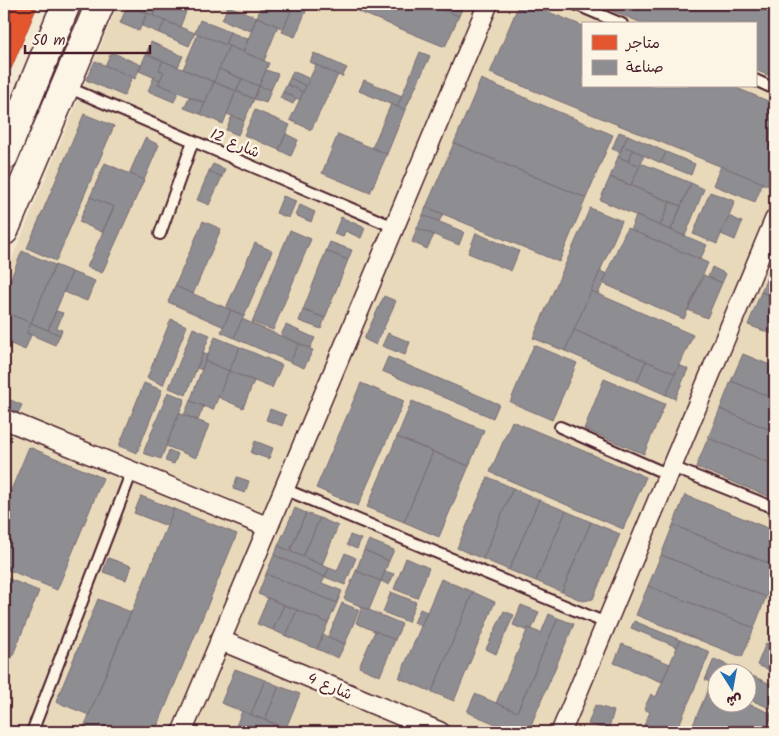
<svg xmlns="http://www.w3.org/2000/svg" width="779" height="736" font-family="Kalam,'Playpen Sans Arabic',sans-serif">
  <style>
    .built { fill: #e9d9bb; fill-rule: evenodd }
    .shops { fill: #e4572e; stroke: #b6462d }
    .industry { fill: #8d8d92; stroke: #796c73 }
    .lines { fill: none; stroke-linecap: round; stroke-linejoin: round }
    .service-casing { stroke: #4a1f2b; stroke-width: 14 }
    .minor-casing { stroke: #4a1f2b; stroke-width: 22 }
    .secondary-casing { stroke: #4a1f2b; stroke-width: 31 }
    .service { stroke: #fcf5e5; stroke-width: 10 }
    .minor { stroke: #fcf5e5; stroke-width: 19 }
    .secondary { stroke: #fcf5e5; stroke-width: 28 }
    .labels { text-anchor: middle; stroke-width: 5; stroke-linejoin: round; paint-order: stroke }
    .street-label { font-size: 15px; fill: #4a1f2b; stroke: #fcf5e5 }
  </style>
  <rect width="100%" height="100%" fill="#f3e8d2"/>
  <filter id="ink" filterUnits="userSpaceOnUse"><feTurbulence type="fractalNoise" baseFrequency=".02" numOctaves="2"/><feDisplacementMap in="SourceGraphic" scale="10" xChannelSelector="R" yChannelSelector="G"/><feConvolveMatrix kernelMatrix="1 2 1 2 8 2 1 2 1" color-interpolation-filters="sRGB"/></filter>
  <g filter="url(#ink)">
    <path class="built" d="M118,4H775V732H4V278ZM583,24H755V86H583ZM716,674H746V704H716Z"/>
    <path class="shops" d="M4,4H38L11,69L4,66Z"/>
    <g class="industry">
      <path d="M128,4H158L153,16Z"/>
      <path d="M128,4L147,13L139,31L120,23Z"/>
      <path d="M158,4H167L186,12L180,27L153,16Z"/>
      <path d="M262,4H294L284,29L257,17Z"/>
      <path d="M294,4H309L295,37L282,32Z"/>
      <path d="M340,4H428L459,16L445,47Z"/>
      <path d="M428,4H464L459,16Z"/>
      <path d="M519,4H529L583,26V86H732L775,104V170L769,186L490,73Z"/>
      <path d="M596,4H775V78L755,70V24H644Z"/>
      <path d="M228,6L257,17L251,31L222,20Z"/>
      <path d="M147,13L165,21L159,33L142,26Z"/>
      <path d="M257,17L278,26L264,61L243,52Z"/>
      <path d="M200,20L230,32L225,45L195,33Z"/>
      <path d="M165,21L195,33L189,46L159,33Z"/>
      <path d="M230,32L248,39L243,52L225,45Z"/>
      <path d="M198,34L229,46L214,82L183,69Z"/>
      <path d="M151,42L183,56L178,67L146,54Z"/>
      <path d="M229,46L269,63L259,86L219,69Z"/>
      <path d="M111,52L141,65L135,79L105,66Z"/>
      <path d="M420,52L430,56L405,110L397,107Z"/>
      <path d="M314,53L347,68L342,77L310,62Z"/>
      <path d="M146,54L163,61L159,70L164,72L160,80L139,71Z"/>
      <path d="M95,61L132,77L124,96L86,80Z"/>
      <path d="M163,61L214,82L205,103L158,84L164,72L159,70Z"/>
      <path d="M316,65L338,75L311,130L290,120Z"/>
      <path d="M219,69L242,79L236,91L214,82Z"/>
      <path d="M266,70L278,74L271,90L259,86Z"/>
      <path d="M293,71L310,79L306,86L290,78Z"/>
      <path d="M154,77L160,80L158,84L178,92L174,102L148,91Z"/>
      <path d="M290,78L306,86L303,92L287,84Z"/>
      <path d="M242,79L259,86L254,99L236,91Z"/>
      <path d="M481,79L613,135L586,198L454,143Z"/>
      <path d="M364,80L402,96L397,107L359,91Z"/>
      <path d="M214,82L236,91L223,124L200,114Z"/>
      <path d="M287,84L303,92L300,100L283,92Z"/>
      <path d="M259,86L271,90L266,103L254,99Z"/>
      <path d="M236,91L254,99L244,121L227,114Z"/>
      <path d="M283,92L296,98L293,104L280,98Z"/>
      <path d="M189,97L205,103L200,114L184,108Z"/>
      <path d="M391,104L405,110L387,154L372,148Z"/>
      <path d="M255,110L290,125L279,150L244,135Z"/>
      <path d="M84,114L114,126L56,261L27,248Z"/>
      <path d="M232,116L244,121L238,135L226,130Z"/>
      <path d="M619,132L628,135L620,152L612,149Z"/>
      <path d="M286,134L298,140L291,156L279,150Z"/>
      <path d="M338,134L387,154L370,193L322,173Z"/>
      <path d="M628,135L666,152L661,163L623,146Z"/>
      <path d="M145,138L159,145L144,180L129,174Z"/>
      <path d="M454,143L586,198L559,262L426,207Z"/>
      <path d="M623,146L633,150L628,161L618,157Z"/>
      <path d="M633,150L644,155L640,166L628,161Z"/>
      <path d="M666,152L695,164L691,175L661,163Z"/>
      <path d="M618,157L640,166L631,185L610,177Z"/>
      <path d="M105,163L144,180L102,273L87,267L114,207L90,197Z"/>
      <path d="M641,163L691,183L681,206L631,185Z"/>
      <path d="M213,164L225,169L222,177L209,171Z"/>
      <path d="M721,166L763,183L755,202L713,185Z"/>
      <path d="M209,171L222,177L209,205L197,200Z"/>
      <path d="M610,177L670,202L660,226L600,200Z"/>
      <path d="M691,183L704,189L685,236L671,230Z"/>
      <path d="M710,192L735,201L717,244L693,234Z"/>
      <path d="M283,196L296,201L289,218L276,213Z"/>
      <path d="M90,197L114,207L102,232L79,222Z"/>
      <path d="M670,202L681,206L671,230L660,226Z"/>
      <path d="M300,205L315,212L311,222L295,215Z"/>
      <path d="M426,207L443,214L439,222L423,215Z"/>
      <path d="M590,208L622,221L565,351L533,338Z"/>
      <path d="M423,215L464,232L459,245L417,228Z"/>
      <path d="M636,216L707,245L700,260L630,230Z"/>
      <path d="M729,216L742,222L735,240L721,234Z"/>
      <path d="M341,217L365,228L361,238L345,231L343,237L334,234Z"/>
      <path d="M203,221L221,229L193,294L175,286Z"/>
      <path d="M417,228L434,235L427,249L412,242Z"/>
      <path d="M627,228L708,263L684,319L602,283Z"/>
      <path d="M290,230L311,239L273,330L252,322Z"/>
      <path d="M476,233L519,251L511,271L468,253Z"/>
      <path d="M330,242L352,250L348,260L326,251Z"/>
      <path d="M255,243L272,251L244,316L226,308Z"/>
      <path d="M22,251L55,265L31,323L4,312V295Z"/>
      <path d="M326,251L348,260L325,318L303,310Z"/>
      <path d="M773,263L775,264V298L761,292Z"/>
      <path d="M55,265L72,272L48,330L31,323Z"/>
      <path d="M712,267L726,274L722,283L708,277Z"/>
      <path d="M600,271L607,274L598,294L591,291Z"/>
      <path d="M72,272L95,281L87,301L64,292Z"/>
      <path d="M704,275L722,283L707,318L688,310Z"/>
      <path d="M175,286L231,310L224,327L168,302Z"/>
      <path d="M591,291L693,335L676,374L574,330Z"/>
      <path d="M761,292L775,298V335L748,325Z"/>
      <path d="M384,296L396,301L376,345L364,339Z"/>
      <path d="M231,310L244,316L234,338L221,332Z"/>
      <path d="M303,310L325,318L321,329L299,321Z"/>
      <path d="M56,311L63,313L57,328L62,330L60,335L48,330Z"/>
      <path d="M4,312L31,323L27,333L31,335L25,350L4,341Z"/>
      <path d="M171,319L187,326L163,385L147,378Z"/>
      <path d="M242,319L299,344L290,362L234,338Z"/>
      <path d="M31,323L60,335L55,345L27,333Z"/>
      <path d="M286,325L315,338L310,348L281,335Z"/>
      <path d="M193,328L210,335L186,395L169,388Z"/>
      <path d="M574,330L646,361L637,382L565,351Z"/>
      <path d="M388,333L410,342L405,355L382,346Z"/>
      <path d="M215,337L240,347L229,371L205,361Z"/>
      <path d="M299,344L313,350L304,368L290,362Z"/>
      <path d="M534,345L577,363L552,420L510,402Z"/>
      <path d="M240,347L282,365L272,388L229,371Z"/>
      <path d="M203,353L207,355L202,370L197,368Z"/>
      <path d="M743,354L775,367V399L731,381Z"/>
      <path d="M388,357L499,404L493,418L382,371Z"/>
      <path d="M205,361L229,371L213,410L190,401Z"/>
      <path d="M646,361L676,374L666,395L637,382Z"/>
      <path d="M679,365L688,369L675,399L666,395Z"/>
      <path d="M229,371L254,381L243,408L218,397Z"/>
      <path d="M604,379L665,404L644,454L584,429Z"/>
      <path d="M731,381L775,399V432L720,409Z"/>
      <path d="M144,383L162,390L137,453L119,446Z"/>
      <path d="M361,383L404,401L358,506L316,488Z"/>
      <path d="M168,392L185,399L161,459L143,453Z"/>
      <path d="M6,398L22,405L18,413L4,407Z"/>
      <path d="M190,401L204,406L198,420L184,415Z"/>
      <path d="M412,401L484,430L469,466L397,437Z"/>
      <path d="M270,409L286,415L282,426L266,420Z"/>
      <path d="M720,409L775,432V465L708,438Z"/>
      <path d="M179,413L209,425L196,458L166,446Z"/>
      <path d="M512,421L646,477L623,529L490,472Z"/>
      <path d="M4,434L11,437L4,455Z"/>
      <path d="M397,437L433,452L404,522L367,507Z"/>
      <path d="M708,438L775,465V499L696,467Z"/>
      <path d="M255,441L273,448L269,459L251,453Z"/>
      <path d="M29,447L103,478L57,590L4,568V507Z"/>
      <path d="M169,450L178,454L174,464L165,461Z"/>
      <path d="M433,452L469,466L439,537L404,522Z"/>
      <path d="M237,477L249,481L245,493L233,489Z"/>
      <path d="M488,477L513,488L483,559L457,548Z"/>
      <path d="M513,488L539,500L509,570L483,559Z"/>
      <path d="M685,495L775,531V566L673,525Z"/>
      <path d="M141,496L174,509L167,526L134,513Z"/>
      <path d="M539,500L566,511L536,581L509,570Z"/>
      <path d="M295,508L306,513L290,551L278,546Z"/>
      <path d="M174,509L237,534L155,732H82Z"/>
      <path d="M566,511L591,522L562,592L536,581Z"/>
      <path d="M306,513L320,518L303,557L290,551Z"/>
      <path d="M320,518L338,526L322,565L303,557Z"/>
      <path d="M591,522L620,534L593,599L583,601L562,592Z"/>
      <path d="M673,525L775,566V575L766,597L661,555Z"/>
      <path d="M350,535L361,539L357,549L347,545Z"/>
      <path d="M369,540L394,550L389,561L364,550Z"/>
      <path d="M278,546L329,568L325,577L274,555Z"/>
      <path d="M364,550L389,561L381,581L356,571Z"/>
      <path d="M345,553L356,558L345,585L325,577L329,568L337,571Z"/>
      <path d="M274,555L325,577L322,583L342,591L337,603L266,574Z"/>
      <path d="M661,555L766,597L754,628L648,586Z"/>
      <path d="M108,558L131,566L126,580L103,572Z"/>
      <path d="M406,558L429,568L417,598L394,589Z"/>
      <path d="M356,571L381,581L369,610L344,599Z"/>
      <path d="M385,571L394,574L389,585L381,581Z"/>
      <path d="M266,574L337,603L328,623L258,594Z"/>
      <path d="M4,577L39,591L8,667L4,666Z"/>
      <path d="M441,579L473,592L432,692L399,678Z"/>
      <path d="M648,586L754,628L742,657L636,615Z"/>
      <path d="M391,592L416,602L408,622L383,612Z"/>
      <path d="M473,592L495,602L454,701L432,692Z"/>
      <path d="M268,598L284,605L273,630L257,624Z"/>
      <path d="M98,599L131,612L89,715L56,702Z"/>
      <path d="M342,603L359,610L345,644L328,637Z"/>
      <path d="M284,605L297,610L286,636L273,630Z"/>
      <path d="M521,605L539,612L532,629L528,628L527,631L513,625Z"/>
      <path d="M362,607L402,624L395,640L356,623Z"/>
      <path d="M420,609L427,612L421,626L414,623Z"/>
      <path d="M297,610L328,623L317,649L286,636Z"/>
      <path d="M504,611L514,615L496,654L486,649Z"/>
      <path d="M549,614L558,618L517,712L496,703L528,628L541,633Z"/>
      <path d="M558,618L574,624L528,732H515L467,712L475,694L517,712Z"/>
      <path d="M775,618V637L769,634Z"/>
      <path d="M634,621L680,640L677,647L631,628Z"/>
      <path d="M375,631L395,640L380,676L359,667Z"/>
      <path d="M323,635L345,644L338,658L317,649Z"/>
      <path d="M680,640L710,652L676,732H641L650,712L644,709L651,694L656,697Z"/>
      <path d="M766,643L775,647V672L757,665Z"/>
      <path d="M622,644L670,664L662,682L614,663Z"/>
      <path d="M714,659L775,686V696L770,708L746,698V674H716V685L705,680Z"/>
      <path d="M235,669L265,680L251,715L221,703Z"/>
      <path d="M265,680L279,686L265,720L251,715Z"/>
      <path d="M279,686L300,694L286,728L265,720Z"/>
      <path d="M709,687L716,690V704L746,703L773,714L765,732H690Z"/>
      <path d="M595,705L614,711L608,730L588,724Z"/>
      <path d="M242,711L277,725L274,732H253L236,726Z"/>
    </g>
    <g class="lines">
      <g class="service-casing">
        <g id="service">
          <path d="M575,4L622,24"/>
          <path d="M755,80L775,89"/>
          <path d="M67,87L394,227"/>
          <path d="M160,234L193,141"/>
          <path d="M560,427L669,475"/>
          <path d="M672,467L775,508"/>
          <path d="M284,489L606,623"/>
          <path d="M32,732L132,471"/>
        </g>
      </g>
      <g class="minor-casing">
        <g id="minor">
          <path d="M4,419L268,527"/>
          <path d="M220,640L440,732"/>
          <path d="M182,732L488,4"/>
          <path d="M561,732L775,219"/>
        </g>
      </g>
      <g class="secondary-casing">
        <g id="secondary">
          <path d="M4,156L66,4"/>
          <path d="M4,231L100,4"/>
        </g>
      </g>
      <use href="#service" class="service"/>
      <use href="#minor" class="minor"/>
      <use href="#secondary" class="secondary"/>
    </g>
  </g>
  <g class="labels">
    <g class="street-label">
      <text transform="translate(235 143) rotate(23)" y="5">شارع 12</text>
      <text transform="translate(330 686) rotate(23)" y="5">شارع 4</text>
    </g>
  </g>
  <rect width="779" height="736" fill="none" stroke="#fcf5e5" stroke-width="20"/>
  <rect x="10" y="10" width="759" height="716" fill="none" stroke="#4a1f2b" stroke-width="2" filter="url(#ink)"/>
  <rect x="582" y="22" width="175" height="65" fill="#fcf5e5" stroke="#b59f9b"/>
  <rect x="592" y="35" width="25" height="15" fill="#e4572e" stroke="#b59f9b"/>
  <text x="626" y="48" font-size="15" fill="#4a1f2b">متاجر</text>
  <rect x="592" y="60" width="25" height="15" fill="#8d8d92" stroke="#b59f9b"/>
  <text x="626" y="72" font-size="15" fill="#4a1f2b">صناعة</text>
  <g transform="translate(732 688) rotate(169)"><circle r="24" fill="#fcf5e5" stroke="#b59f9b"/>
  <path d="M0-4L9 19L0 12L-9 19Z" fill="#1f6fb2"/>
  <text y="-8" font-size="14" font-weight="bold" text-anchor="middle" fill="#4a1f2b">ش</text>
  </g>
  <path d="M25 45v8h125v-8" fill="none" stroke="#4a1f2b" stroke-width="2.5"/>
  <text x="32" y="45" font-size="15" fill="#4a1f2b" stroke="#fcf5e5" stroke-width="4" paint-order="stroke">50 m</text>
</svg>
